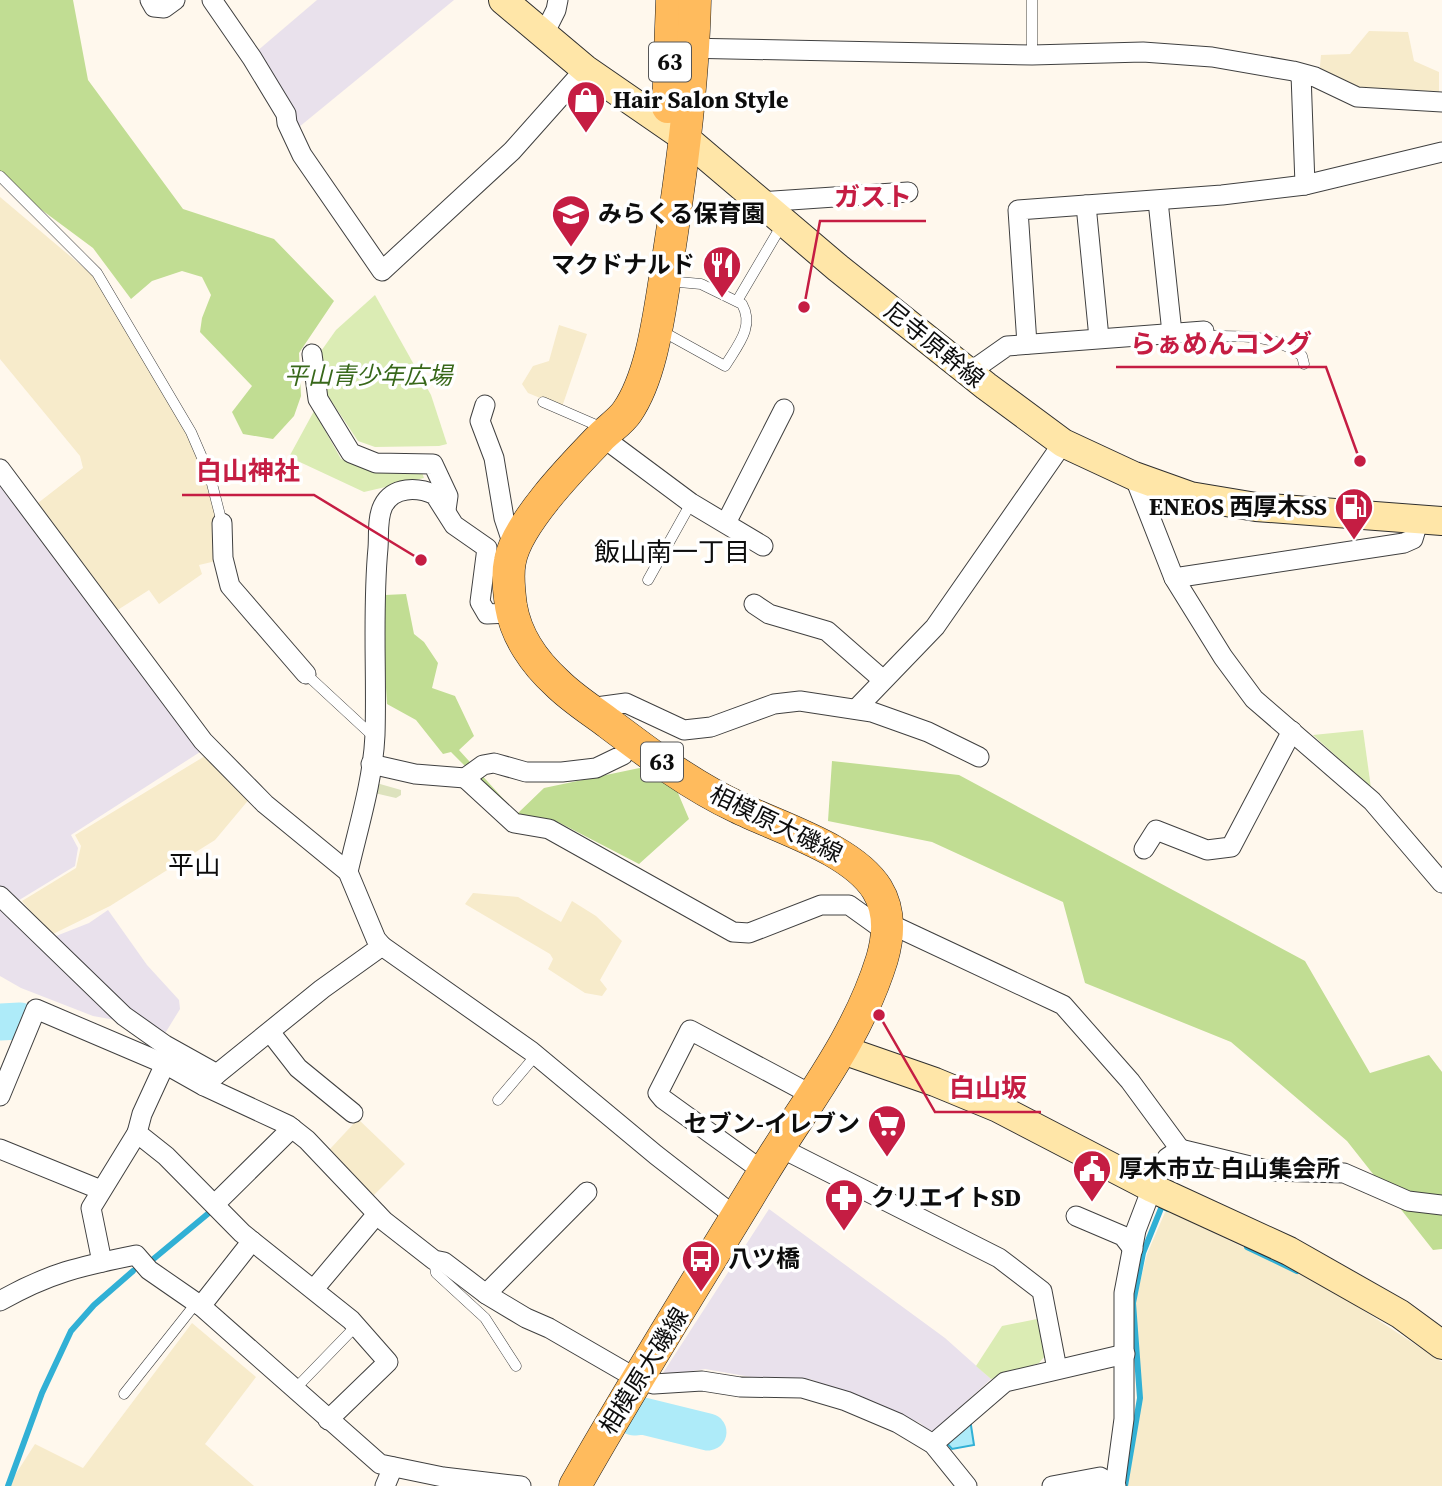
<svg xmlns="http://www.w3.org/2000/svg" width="1442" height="1486" font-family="'Source Serif 4','Noto Sans JP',serif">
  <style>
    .industrial { fill: #e9e1ec }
    .farmland { fill: #f7ebcb }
    .green { fill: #dbecb4 }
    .forest { fill: #c1dd93 }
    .cemetery { fill: #dde2bd }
    .water { fill: #aeebf9; stroke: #31b0d5; stroke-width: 2 }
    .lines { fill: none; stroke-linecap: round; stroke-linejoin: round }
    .stream { stroke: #31b0d5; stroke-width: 6 }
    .river { stroke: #aeebf9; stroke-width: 37 }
    .lane-casing { stroke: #404040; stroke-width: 11 }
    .street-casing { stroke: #404040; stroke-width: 21 }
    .secondary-casing { stroke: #2f2f2f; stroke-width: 30 }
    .primary-casing { stroke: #1e1e1e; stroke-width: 33 }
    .lane { stroke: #fff; stroke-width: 10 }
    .street { stroke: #fff; stroke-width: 19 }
    .secondary { stroke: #ffe6a8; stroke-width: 28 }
    .primary { stroke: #ffbb5d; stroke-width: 32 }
    .labels { text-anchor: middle; stroke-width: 7; stroke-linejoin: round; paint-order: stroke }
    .shield { fill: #fff; stroke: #565656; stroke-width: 2 }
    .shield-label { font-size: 23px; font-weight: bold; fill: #0d0d0d }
    .poi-label { font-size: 24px; font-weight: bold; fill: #0d0d0d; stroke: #fff; text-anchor: start }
    .street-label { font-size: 24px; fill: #0d0d0d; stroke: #fff }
    .park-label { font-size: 24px; font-style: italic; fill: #38681a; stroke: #fff }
    .neighbourhood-label { font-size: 26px; fill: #0d0d0d; stroke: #fff }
    .leader { fill: none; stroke: #c51d43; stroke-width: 2.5 }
    .callout-dot { fill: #c51d43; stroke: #fff; stroke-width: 2.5 }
    .callout-label { font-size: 26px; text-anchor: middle; font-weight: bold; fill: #c51d43; stroke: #fff; stroke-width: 7; stroke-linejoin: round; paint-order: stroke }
  </style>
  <rect width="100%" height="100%" fill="#fff8ed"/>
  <g class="industrial">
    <path d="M317,0H454L299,127L256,52Z"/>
    <path d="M0,482L200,752L71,835L78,848L75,866L16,902L0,887Z"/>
    <path d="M0,906L121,1021L93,1016L21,988L0,976Z"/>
    <path d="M108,910L147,965L179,1000L180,1009L164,1035L123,1007L51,938L89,923Z"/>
    <path d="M769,1209L945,1338L991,1379L934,1431L928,1430L920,1423L810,1379L768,1380L705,1369L661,1376Z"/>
  </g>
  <g class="farmland">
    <path d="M1369,31L1408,32L1414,61L1439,72V103L1349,91L1319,77L1321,55L1350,54Z"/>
    <path d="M0,197L96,278L184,428L211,492L217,522L216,561L199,565L202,574L159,604L149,590L116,611L38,503L83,468L80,456L0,359Z"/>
    <path d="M559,325L587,334L562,407L528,393L522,384L533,366L549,361Z"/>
    <path d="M205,756L251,797L215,840L110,906L51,935L22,901L76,868L81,846L75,835Z"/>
    <path d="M473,893L518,897L561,922L572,901L596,916L622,941L600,980L607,989L602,996L585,993L548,969L553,959L550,954L465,904Z"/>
    <path d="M358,1119L405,1164L373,1196L330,1149Z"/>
    <path d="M1166,1210L1332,1290L1442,1362V1486H1128L1141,1398L1135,1303L1147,1254Z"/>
    <path d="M192,1323L256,1377L205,1444L254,1486H8L35,1444L83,1468Z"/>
  </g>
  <g class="green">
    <path d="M375,295L431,395L447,444L439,446L375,447L358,441L324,390L319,354L336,330Z"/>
    <path d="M314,411L341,459L375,468L420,467L424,478L364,492L289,457Z"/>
    <path d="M1363,730L1371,788L1313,735Z"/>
    <path d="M1037,1319L1045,1356L1039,1363L991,1379L976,1366L1002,1326Z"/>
  </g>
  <g class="forest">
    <path d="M0,0H73L88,80L183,209L274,239L334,301L299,353L301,396L294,416L273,439L243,434L232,412L252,386L200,332L202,318L211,295L202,277L182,271L152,281L131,299L93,248L0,179Z"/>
    <path d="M406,594L414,634L424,642L438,663L432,688L455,696L474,736L459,750L517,814L544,788L649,766L675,786L689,819L639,864L558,822L518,819L451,752L443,754L416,720L387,704L383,639L385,595Z"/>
    <path d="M832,761L959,775L1305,961L1370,1073L1429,1055L1442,1072V1249L1433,1250L1347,1141L1231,1042L1085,983L1063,902L932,842L828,821Z"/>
  </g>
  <path class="cemetery" d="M373,782L401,790V795L396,798L370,792Z"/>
  <path class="water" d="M970,1419L974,1445L952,1449L945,1441Z"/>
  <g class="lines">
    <g class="stream">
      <path d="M1247,1247L1297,1271"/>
      <path d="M151,1261L210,1212"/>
      <path d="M8,1486L42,1393L71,1331L94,1305L133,1271"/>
      <path d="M1125,1486L1140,1398L1133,1303L1143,1253L1162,1206L1168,1209"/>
    </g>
    <g class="river">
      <path d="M0,1022L20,1021"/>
      <path d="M634,1417L643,1416L708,1432"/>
    </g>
    <g class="lane-casing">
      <g id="lane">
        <path d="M1032,55V0"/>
        <path d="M0,176L97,273L191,432L210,476L222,523"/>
        <path d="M737,301L783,223"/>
        <path d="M660,330L725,366C737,346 755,327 742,304L701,284L668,281"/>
        <path d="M1204,331L1209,336C1241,336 1275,334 1302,356L1304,364"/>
        <path d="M543,402L603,428"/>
        <path d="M648,580L691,503"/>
        <path d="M306,674L373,736"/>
        <path d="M498,1100L536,1055"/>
        <path d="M434,1260L436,1273L485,1318L516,1366"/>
        <path d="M295,1389L356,1326"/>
        <path d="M124,1394L193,1307L201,1306"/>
      </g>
    </g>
    <g class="street-casing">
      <g id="street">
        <path d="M150,0L154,7L164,8L175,0"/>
        <path d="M212,0L252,58L286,114L287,123L302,155L382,271L512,151L585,69"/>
        <path d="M544,34L556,10L558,0"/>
        <path d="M683,48L1032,55L1143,52L1212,57L1293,71L1315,77L1357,97L1442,102"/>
        <path d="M1305,185L1442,152"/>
        <path d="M1158,201L1172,333"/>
        <path d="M760,202L908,192"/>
        <path d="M1086,205L1099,338"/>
        <path d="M1027,344L1018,210L1222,195L1305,185L1301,74"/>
        <path d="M312,354L318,399L351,453L376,463L433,464L448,496L446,510"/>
        <path d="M970,372L1007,346L1204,331"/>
        <path d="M485,405L480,421L494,458L504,518L514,548"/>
        <path d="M601,436L691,503L763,546"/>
        <path d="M0,469L203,741L265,804L348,872L376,939L382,946L322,989L217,1074L204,1086"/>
        <path d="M1134,476L1174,578L1223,657L1254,699L1372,801L1442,883"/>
        <path d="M222,523L223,558L230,586L306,674"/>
        <path d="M726,523L784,409"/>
        <path d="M1174,578L1404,543L1413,539L1419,519"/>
        <path d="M754,604L769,614L827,631L883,680"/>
        <path d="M589,708L626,703L684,730L711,727L774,704L800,701L872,712L928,732L979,757"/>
        <path d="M856,709L935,627L1063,443"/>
        <path d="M630,739L623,755L596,768L562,772H526L494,763L483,765L465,778L514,823L549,829L733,932L749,933L821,905H849L888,933"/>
        <path d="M371,764L415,774L465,778"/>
        <path d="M1144,849L1156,830L1207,850L1231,847L1292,731"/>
        <path d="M348,872C358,828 373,781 375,735C377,673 372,611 378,548C379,536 377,518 383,506C393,486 418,487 435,495L454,525L487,548L480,602L487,614L512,613"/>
        <path d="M0,896L124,1016L165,1045L217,1074"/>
        <path d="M888,923L1063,1005L1130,1081L1180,1149"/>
        <path d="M382,946L531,1051L656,1155L737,1218"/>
        <path d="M270,1032L298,1068L353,1113"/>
        <path d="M165,1064L142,1114L137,1133L166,1156L242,1233L351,1320L388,1362L328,1420"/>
        <path d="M0,1096L36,1009L165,1064L204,1086L288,1125L307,1140L384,1221L434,1260L444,1262L486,1294L526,1318L549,1328L639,1380L654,1384L702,1381L740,1387L802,1388L846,1401L898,1423L933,1444L967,1486"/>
        <path d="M779,1147L999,1258L1042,1291L1057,1369"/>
        <path d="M0,1149L101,1190"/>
        <path d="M764,1172L663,1099L658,1093L690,1030L814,1096"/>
        <path d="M215,1204L292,1128"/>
        <path d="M1076,1216L1123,1236L1133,1249"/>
        <path d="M102,1262L91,1208L137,1133"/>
        <path d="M314,1289L377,1214"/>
        <path d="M486,1294L587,1192"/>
        <path d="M0,1301C49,1273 81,1266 136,1255L149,1270L201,1306L380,1464L443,1477L521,1486"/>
        <path d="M201,1306L252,1241"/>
        <path d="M933,1444L1005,1382L1125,1354"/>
        <path d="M385,1486L393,1467"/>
        <path d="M1052,1486L1100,1477L1116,1486"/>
        <path d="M1115,1486L1124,1419V1293L1136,1230L1152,1188L1167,1158L1180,1149L1271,1171L1344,1173L1408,1201L1442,1205"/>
      </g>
    </g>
    <g class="secondary-casing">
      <g id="secondary">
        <path d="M503,0L585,69L685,138L838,268L986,386L1063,443L1134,476L1190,496L1256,507L1442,521"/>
        <path d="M843,1050L935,1082L998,1108L1152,1188L1289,1251L1400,1314L1442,1345"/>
      </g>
    </g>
    <g class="primary-casing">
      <g id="primary">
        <path d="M668,107L672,0"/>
        <path d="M575,1486C635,1380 700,1277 763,1173C806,1102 857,1040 882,959C889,935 890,910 877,889C852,849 779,828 737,807C690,785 648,753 607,722C591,710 572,698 557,683C535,663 516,636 511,606C509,591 507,575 510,561C517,523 574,465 601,437C609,429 621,421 627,412C652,376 659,314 666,272C680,182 693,91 695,0"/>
      </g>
    </g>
    <use href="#lane" class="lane"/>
    <use href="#street" class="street"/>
    <use href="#secondary" class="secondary"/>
    <use href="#primary" class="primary"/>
  </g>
  <defs>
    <g id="shop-pin" transform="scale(2.0125)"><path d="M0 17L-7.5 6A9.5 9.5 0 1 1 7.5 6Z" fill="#c51d43" stroke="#fff"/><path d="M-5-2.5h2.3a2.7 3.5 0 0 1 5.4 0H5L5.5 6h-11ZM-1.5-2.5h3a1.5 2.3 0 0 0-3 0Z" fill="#fff"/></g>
    <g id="school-pin" transform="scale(2.0125)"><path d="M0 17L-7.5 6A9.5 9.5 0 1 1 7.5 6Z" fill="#c51d43" stroke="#fff"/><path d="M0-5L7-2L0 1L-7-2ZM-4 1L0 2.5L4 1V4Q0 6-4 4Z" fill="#fff"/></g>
    <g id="restaurant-pin" transform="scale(2.0125)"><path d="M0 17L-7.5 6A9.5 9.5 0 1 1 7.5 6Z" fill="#c51d43" stroke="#fff"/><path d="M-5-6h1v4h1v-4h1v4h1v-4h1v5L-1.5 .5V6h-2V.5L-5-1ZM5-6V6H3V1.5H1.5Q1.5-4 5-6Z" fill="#fff"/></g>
    <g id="fuel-pin" transform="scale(2.0125)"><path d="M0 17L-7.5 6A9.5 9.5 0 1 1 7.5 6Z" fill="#c51d43" stroke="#fff"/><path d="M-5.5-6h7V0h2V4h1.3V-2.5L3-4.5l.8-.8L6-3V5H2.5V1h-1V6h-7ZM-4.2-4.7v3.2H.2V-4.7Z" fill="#fff"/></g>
    <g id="supermarket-pin" transform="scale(2.0125)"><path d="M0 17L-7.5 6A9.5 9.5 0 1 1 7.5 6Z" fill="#c51d43" stroke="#fff"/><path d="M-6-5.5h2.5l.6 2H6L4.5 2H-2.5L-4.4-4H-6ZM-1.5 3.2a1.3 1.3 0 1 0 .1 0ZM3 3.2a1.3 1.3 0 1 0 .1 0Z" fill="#fff"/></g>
    <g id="civic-pin" transform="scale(2.0125)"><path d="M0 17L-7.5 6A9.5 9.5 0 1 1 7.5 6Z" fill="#c51d43" stroke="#fff"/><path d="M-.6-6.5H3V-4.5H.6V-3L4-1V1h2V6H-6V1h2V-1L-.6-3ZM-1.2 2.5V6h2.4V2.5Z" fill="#fff"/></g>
    <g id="pharmacy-pin" transform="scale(2.0125)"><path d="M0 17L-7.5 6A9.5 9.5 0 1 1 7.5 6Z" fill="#c51d43" stroke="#fff"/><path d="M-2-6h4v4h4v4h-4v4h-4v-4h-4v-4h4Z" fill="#fff"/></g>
    <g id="bus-pin" transform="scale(2.0125)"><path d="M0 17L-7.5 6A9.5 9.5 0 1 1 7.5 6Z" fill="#c51d43" stroke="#fff"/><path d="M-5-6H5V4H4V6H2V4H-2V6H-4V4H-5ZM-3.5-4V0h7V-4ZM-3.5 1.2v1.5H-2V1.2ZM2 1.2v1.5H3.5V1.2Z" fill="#fff"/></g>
  </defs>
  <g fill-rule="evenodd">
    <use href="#shop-pin" x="586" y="100"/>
    <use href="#school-pin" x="571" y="214"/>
    <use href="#restaurant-pin" x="722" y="265"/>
    <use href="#fuel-pin" x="1354" y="507"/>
    <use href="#supermarket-pin" x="887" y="1124"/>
    <use href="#civic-pin" x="1092" y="1169"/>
    <use href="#pharmacy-pin" x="844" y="1198"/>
    <use href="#bus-pin" x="701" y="1259"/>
  </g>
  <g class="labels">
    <g class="shield">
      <rect x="649" y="42.5" width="42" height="39" rx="5"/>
      <rect x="641" y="742.5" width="42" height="39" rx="5"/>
    </g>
    <g class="shield-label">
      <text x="670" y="70">63</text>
      <text x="662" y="770">63</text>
    </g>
    <g class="poi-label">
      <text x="613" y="108">Hair Salon Style</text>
      <text x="598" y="222">みらくる保育園</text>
      <text x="695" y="273" text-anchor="end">マクドナルド</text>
      <text x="1327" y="515" text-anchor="end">ENEOS 西厚木SS</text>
      <text x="860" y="1132" text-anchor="end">セブン-イレブン</text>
      <text x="1119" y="1177">厚木市立 白山集会所</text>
      <text x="871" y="1206">クリエイトSD</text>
      <text x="728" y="1267">八ツ橋</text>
    </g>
    <g class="street-label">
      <text transform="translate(934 345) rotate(39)" y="8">尼寺原幹線</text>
      <text transform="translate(776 824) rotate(26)" y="8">相模原大磯線</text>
      <text transform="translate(644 1371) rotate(-58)" y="8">相模原大磯線</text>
    </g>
    <g class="park-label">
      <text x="368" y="384">平山青少年広場</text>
    </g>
    <g class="neighbourhood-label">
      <text x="672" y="561">飯山南一丁目</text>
      <text x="194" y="874">平山</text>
    </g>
  </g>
  <path class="leader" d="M804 307L820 221H926M1360 461L1326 367H1116M421 560L314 495H182M879 1015L935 1112H1041"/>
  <g class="callout-dot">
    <circle cx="804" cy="307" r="7"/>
    <circle cx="1360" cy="461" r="7"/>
    <circle cx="421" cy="560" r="7"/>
    <circle cx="879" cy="1015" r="7"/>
  </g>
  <g class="callout-label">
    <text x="873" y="206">ガスト</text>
    <text x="1221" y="353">らぁめんコング</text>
    <text x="248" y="480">白山神社</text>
    <text x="988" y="1097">白山坂</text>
  </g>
</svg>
